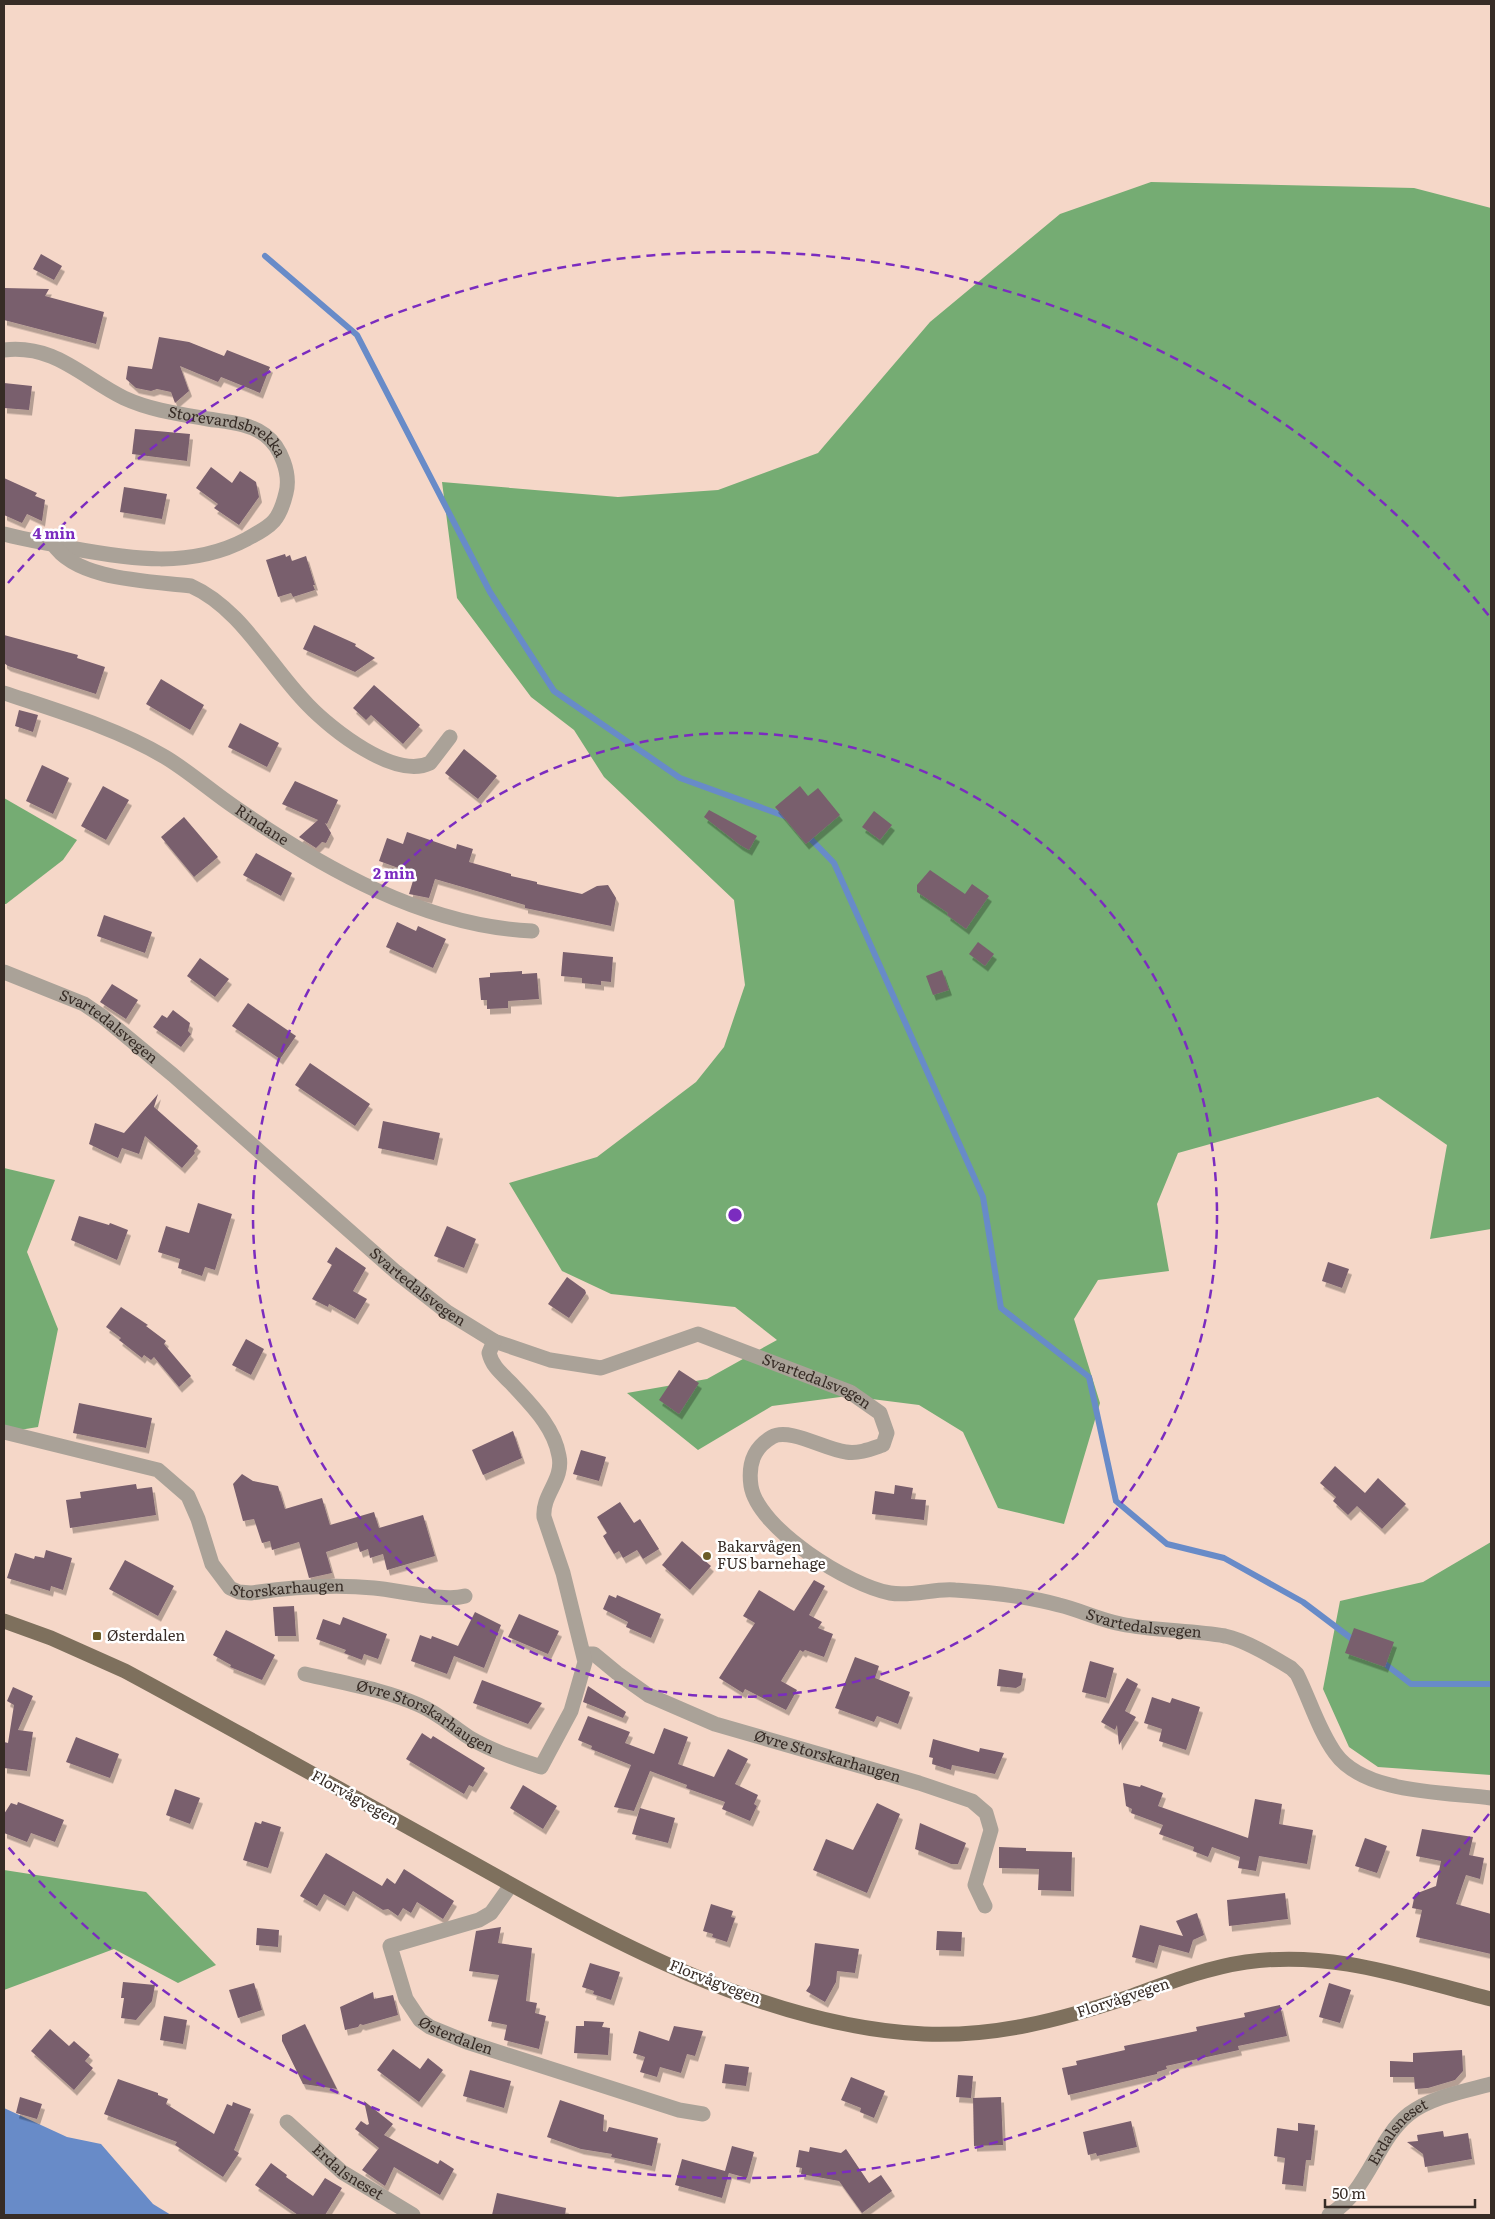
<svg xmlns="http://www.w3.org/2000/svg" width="1495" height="2219" font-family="Literata,serif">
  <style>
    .forest { fill: #75ac73 }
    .water { fill: #688bc8 }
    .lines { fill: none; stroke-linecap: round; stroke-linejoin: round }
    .stream { stroke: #688bc8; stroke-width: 6 }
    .building { fill: #795f6d; filter: url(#shadow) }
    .minor { stroke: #aaa298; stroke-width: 15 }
    .major { stroke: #7e705d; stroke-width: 15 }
    .ring { fill: none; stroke: #7b2cbf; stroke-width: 2.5; stroke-dasharray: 9 6 }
    .poi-dot { fill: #6a5c29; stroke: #fff; stroke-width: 2 }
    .labels { text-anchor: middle; stroke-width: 5; stroke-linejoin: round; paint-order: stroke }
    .street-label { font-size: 15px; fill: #372c26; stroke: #fff }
    .poi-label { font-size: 15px; fill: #372c26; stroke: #fff; text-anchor: start }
    .centre { fill: #7b2cbf; stroke: #fff; stroke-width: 2.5 }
    .ring-label { font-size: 15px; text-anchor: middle; font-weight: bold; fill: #7b2cbf; stroke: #fff; stroke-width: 5; stroke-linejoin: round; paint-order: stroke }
  </style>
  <defs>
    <filter id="shadow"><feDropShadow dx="3" dy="5.5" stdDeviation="0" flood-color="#0004"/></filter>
  </defs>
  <rect width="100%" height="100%" fill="#f5d7c8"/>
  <g class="forest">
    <path d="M1151,182L1414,188L1491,208V1229L1430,1239L1447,1145L1378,1097L1178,1153L1157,1204L1169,1271L1098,1280L1074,1319L1100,1403L1064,1524L998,1508L963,1432L919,1405L848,1396L772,1406L698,1450L627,1393L707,1379L777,1340L735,1307L611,1294L562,1271L509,1183L597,1157L696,1082L724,1047L745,985L734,900L604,777L574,730L531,697L457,598L442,482L618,497L718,490L818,453L930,322L1060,214Z"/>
    <path d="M4,798L77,840L63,860L6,904H4Z"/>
    <path d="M4,1168L55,1180L27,1252L58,1329L38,1427L7,1432L4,1430Z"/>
    <path d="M1491,1542V1775L1378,1767L1349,1747L1323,1689L1340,1601L1423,1582Z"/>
    <path d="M4,1870L146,1892L216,1965L178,1983L114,1949L4,1990Z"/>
  </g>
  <path class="water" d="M4,2108L67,2137L101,2144L153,2204L171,2215H4Z"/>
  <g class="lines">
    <g class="stream">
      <path d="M265,256L357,335L490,592L554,691L680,778L790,818"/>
      <path d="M806,834L834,863L983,1197L1001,1308L1089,1377L1116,1501L1167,1544L1224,1558L1303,1602L1356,1642"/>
      <path d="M1380,1660L1411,1684H1491"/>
    </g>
  </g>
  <g class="building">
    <path d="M41,254L62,266L54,280L33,269Z"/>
    <path d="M4,288L49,289L45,296L104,312L96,344L4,320Z"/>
    <path d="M159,337L189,342L224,356L227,350L270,367L260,393L221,377L218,382L180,366L189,391L175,403L171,392L157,389L151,391L136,388L126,379L128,366L152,369Z"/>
    <path d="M4,383L32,386L29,410L4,408Z"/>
    <path d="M135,429L190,434L187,461L132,454Z"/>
    <path d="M211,467L232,483L240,471L256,482L259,497L239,525L214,508L218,504L196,488Z"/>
    <path d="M4,478L37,493L35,496L45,500L42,521L27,514L22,523L4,515Z"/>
    <path d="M124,487L167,494L162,519L120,512Z"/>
    <path d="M285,554L286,557L290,555L292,561L306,556L315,585H313L315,590L293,597L291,593L278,597L266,560Z"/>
    <path d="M314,625L356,644L355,646L375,658L355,672L303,649Z"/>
    <path d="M4,635L78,655L77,658L105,667L96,694L8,666L4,663Z"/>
    <path d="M161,679L204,705L190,730L146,704Z"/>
    <path d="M374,685L420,725L403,744L371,715L366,720L353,708Z"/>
    <path d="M19,710L38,715L33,732L15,726Z"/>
    <path d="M240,723L279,743L267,767L228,747Z"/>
    <path d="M464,749L497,776L478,799L445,773Z"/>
    <path d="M42,765L69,778L53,814L26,801Z"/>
    <path d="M295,781L338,800L327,824L325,823L331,833L326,843L322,842L316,848L299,837L318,820L282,804Z"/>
    <path d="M103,786L129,800L106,840L81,826Z"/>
    <path d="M800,786L808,796L818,788L840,815L806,844L775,807Z"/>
    <path d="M709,810L757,836L749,850L740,845L704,817Z"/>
    <path d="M874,811L892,825L880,840L862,827Z"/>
    <path d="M184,817L218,857L194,877L161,837Z"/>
    <path d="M407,832L456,849L457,844L473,849L469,862L511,874V876L537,882V884L582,894L597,886L608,885L616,898L611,926L525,908V905L435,879L429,898L409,894L415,874L379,861L387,838L403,844Z"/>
    <path d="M256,853L292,873L281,896L243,875Z"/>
    <path d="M930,870L965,894L972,884L989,896L966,929L947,915L948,913L917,892V885Z"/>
    <path d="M104,915L152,932L145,953L97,936Z"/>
    <path d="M397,922L416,931L418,926L446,939L433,968L386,947Z"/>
    <path d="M978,942L994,954L985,966L969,954Z"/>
    <path d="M563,952L613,957L611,982L601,981V985L582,983V978L561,976Z"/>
    <path d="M200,958L229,979L215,997L187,976Z"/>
    <path d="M942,970L949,990L933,995L926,976Z"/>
    <path d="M522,971V974L537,973L539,999L508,1001V1008L487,1009V1000H481L479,978L490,977V973Z"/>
    <path d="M112,984L138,1000L126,1019L100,1002Z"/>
    <path d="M248,1003L296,1036L280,1059L232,1026Z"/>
    <path d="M173,1010L190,1023L188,1031L191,1034L181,1047L153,1027L162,1015L167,1018Z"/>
    <path d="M310,1063L370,1104L355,1126L295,1085Z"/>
    <path d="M158,1094L154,1107L198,1146L194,1151L195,1153L182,1168L145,1136L139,1154L122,1148L118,1158L89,1144L95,1123L124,1133Z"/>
    <path d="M383,1121L440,1133L434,1160L378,1148Z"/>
    <path d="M198,1203L232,1214L215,1270L205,1267L202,1276L178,1268L180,1259L158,1252L166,1226L189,1233Z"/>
    <path d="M79,1216L109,1225L110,1223L128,1230L117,1260L71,1240Z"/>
    <path d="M447,1226L476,1239L464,1268L434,1256Z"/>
    <path d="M336,1247L366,1268L353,1291L367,1299L355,1319L329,1304L328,1307L312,1299L332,1265L327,1262Z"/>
    <path d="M1328,1262L1349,1269L1342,1288L1322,1281Z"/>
    <path d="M567,1277L585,1290L586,1293L569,1318L548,1304Z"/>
    <path d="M121,1307L148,1325L146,1326L166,1341L164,1344L191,1376L179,1387L154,1357L151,1360L144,1355L142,1358L119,1340L121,1338L106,1327Z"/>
    <path d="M246,1339L264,1349L251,1375L232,1365Z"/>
    <path d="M679,1370L699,1383L679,1414L659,1400Z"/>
    <path d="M79,1403L152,1418L146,1448L73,1433Z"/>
    <path d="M513,1431L522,1458L483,1475L472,1450Z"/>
    <path d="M581,1450L606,1457L599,1481L573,1474Z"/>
    <path d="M1335,1466L1365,1493L1378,1478L1406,1504L1382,1529L1357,1506L1348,1515L1333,1501L1336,1497L1320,1483Z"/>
    <path d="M242,1474L253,1481L278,1486L285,1509L322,1498L330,1525L374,1512L379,1528L423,1515L435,1556L387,1570L383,1554L370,1558L368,1549L360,1552L357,1542L326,1552L332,1573L309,1578L299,1542L272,1550L270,1541L262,1543L254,1519L243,1521L233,1484Z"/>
    <path d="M136,1484L137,1489L152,1487L156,1515L70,1528L66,1500L81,1498L80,1492Z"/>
    <path d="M895,1485L913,1488L911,1499L926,1500L924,1520L872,1514L875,1491L894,1494Z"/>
    <path d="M620,1502L634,1523L640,1519L659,1549L643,1559L637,1550L623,1558L619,1551L614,1554L603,1536L607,1533L597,1517Z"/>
    <path d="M682,1541L711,1566L690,1590L662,1565Z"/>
    <path d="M46,1550L72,1558L63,1590L51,1586L50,1591L7,1578L15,1553L34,1559L35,1556L44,1558Z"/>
    <path d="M125,1560L174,1586L158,1616L109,1589Z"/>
    <path d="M814,1580L825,1586L809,1615L822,1622L818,1628L833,1634L824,1657L805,1650L803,1652L800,1650L781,1681L797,1690L786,1710L745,1689L743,1693L719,1678L755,1623L743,1616L759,1590L794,1611Z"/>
    <path d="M609,1595L616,1598L617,1595L661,1614L651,1638L626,1627L628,1622L603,1609Z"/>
    <path d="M294,1606L296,1636H275L273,1607Z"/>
    <path d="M475,1612L501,1625L484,1668L454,1656L447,1674L411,1661L420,1635L431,1639L432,1636L458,1646L455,1652Z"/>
    <path d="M519,1614L559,1631L548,1654L508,1637Z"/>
    <path d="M343,1617L387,1634L378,1659L364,1654L362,1660L344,1653L346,1650L316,1639L323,1619L340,1625Z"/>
    <path d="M1354,1628L1394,1642L1385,1667L1345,1653Z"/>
    <path d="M226,1630L275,1655L262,1680L230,1667L231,1665L213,1655Z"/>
    <path d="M855,1657L879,1666L875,1678L910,1692L898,1724L877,1716L874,1722L835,1708Z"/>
    <path d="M1090,1661L1114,1668L1106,1698L1082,1692Z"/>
    <path d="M999,1669L1023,1673L1021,1685L1016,1688L997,1686Z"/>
    <path d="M1127,1678L1138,1684L1125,1711L1136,1717L1119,1745L1117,1725L1115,1730L1101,1722Z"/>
    <path d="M482,1680L542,1703L528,1724L473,1703Z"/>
    <path d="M588,1686L626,1712L623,1718L583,1702Z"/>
    <path d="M13,1687L33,1696L18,1730L33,1732L27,1771L4,1768V1742L8,1743L14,1705L7,1701Z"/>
    <path d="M1152,1697L1170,1703L1172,1698L1200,1707L1186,1750L1159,1741L1162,1729L1144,1723Z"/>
    <path d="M588,1716L630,1732L625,1743L654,1754L664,1728L688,1737L678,1764L714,1777L728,1749L748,1759L735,1784L758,1795L754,1804L757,1806L750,1821L722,1809L725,1802L686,1788L687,1785L650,1771L634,1811L614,1807L631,1765L591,1749L592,1746L578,1740Z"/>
    <path d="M422,1733L431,1739L433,1736L485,1768L473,1787L469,1785L464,1794L406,1759Z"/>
    <path d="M76,1737L119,1754L110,1778L66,1762Z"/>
    <path d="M933,1739L979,1752L980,1748L1004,1753L995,1774L952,1765L951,1770L932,1764L933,1758L929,1757Z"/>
    <path d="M1123,1783L1140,1787L1141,1785L1163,1793L1158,1806L1248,1838L1255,1799L1282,1804L1279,1824L1313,1830L1307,1864L1259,1856L1256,1871L1238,1868L1240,1857L1212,1847L1208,1857L1193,1851L1194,1847L1159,1834L1163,1825L1131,1813L1132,1809L1126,1806Z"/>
    <path d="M523,1785L557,1806L543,1829L510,1808Z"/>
    <path d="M175,1789L200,1798L190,1824L166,1815Z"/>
    <path d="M18,1802L64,1820L55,1842L31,1833L27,1842L4,1833V1814L11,1803L17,1805Z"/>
    <path d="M877,1803L900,1814L867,1893L813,1870L826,1839L853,1850Z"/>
    <path d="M640,1808L675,1818L668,1843L632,1834Z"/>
    <path d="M262,1821L281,1827L268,1868L243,1860L255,1822L261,1824Z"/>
    <path d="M920,1823L966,1843L958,1864H951L915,1849Z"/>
    <path d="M1422,1829L1473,1837L1469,1855L1484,1858L1480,1879L1466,1875L1456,1904L1491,1914V1954L1416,1937L1422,1910L1412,1908L1415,1894L1436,1886L1441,1861L1416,1856Z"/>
    <path d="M1365,1838L1387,1846L1377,1873L1355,1866Z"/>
    <path d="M999,1847L1026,1848V1851L1072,1852L1071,1891L1038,1890L1039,1869L999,1868Z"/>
    <path d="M326,1853L382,1886L387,1878L395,1884L404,1869L454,1901L443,1919L417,1902L411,1913L403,1908L398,1916L388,1909L383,1910L353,1891L345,1906L324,1894L317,1906L300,1896Z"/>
    <path d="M1285,1893L1288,1919L1229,1926L1227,1900Z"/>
    <path d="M711,1904L733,1911L731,1917L735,1918L727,1942L712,1937L713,1934L703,1931Z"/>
    <path d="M1197,1913L1204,1935L1193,1940L1189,1953L1159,1945L1154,1963L1132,1957L1140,1925L1183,1936L1176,1921Z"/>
    <path d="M501,1927L498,1943L532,1948L526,2001L537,2003L535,2013L546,2016L539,2049L504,2040L507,2025L488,2021L499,1975L469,1971L476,1931Z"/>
    <path d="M257,1928L279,1930L278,1947L256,1945Z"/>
    <path d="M937,1931L962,1932L961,1951L936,1950Z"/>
    <path d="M815,1943L859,1949L855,1973L837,1971L836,1982L825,2002L806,1991L810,1985Z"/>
    <path d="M590,1963L620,1972L611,2000L593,1994L594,1991L582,1987Z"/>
    <path d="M123,1982L155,1985L152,2001L136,2020L121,2018L124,1998H121Z"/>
    <path d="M254,1983L262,2010L238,2018L229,1990Z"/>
    <path d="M1329,1983L1351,1990L1340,2023L1319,2017Z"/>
    <path d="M373,1992L374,1999L393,1995L398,2015L363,2025L360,2024L358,2027L345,2030L340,2007Z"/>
    <path d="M1280,2005L1287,2036L1238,2046L1239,2050L1166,2066L1167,2069L1157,2072V2074L1068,2095L1062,2068L1077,2065L1076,2061L1125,2050L1124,2046L1197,2031L1196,2027L1245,2017L1244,2013Z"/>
    <path d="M164,2016L187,2020L183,2044L160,2040Z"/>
    <path d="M584,2021L604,2022L602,2027L610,2028L608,2055L574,2053L576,2026H584Z"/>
    <path d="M305,2024L314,2043L337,2089L303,2084L282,2041V2035Z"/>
    <path d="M674,2026L703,2031L695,2056L687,2054L681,2073L660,2067L657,2077L640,2072L645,2057L633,2053L639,2031L669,2041Z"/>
    <path d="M50,2029L69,2046L74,2041L90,2055L85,2061L93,2068L74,2090L31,2051Z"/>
    <path d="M393,2049L420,2069L428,2058L443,2070L419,2102L377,2070Z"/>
    <path d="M1462,2050L1463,2071L1455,2080L1428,2088L1415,2089L1414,2077H1390V2061L1413,2062V2053Z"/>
    <path d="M725,2064L749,2067L746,2086L722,2083Z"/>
    <path d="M470,2070L511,2081L504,2108L463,2096Z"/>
    <path d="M958,2075L973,2076L971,2098L956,2097Z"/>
    <path d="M851,2077L885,2091L874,2118L860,2112L861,2108L841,2100Z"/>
    <path d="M118,2079L158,2093V2095L168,2099L166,2104L214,2134L227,2104L232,2106L233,2102L251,2109L234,2150L239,2153L223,2177L175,2145L177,2142L104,2114Z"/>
    <path d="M20,2097L42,2104L37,2119L16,2113Z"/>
    <path d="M1001,2097L1003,2145L974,2146L973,2098Z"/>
    <path d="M560,2100L604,2115L603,2131L607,2132L609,2127L658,2138L652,2166L611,2157L612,2154L581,2149L547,2137Z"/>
    <path d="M364,2101L393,2124L384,2135L438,2164L440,2160L454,2169L440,2195L394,2167L385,2186L362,2170L379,2148L355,2129L361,2121L367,2125L369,2124Z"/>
    <path d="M1131,2121L1137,2147L1097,2156L1096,2153L1088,2155L1083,2132Z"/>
    <path d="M1298,2123L1315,2125L1311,2160H1306L1303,2186L1282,2184L1285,2158L1274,2156L1277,2128L1298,2131Z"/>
    <path d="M1443,2131L1444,2137L1468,2133L1472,2159L1425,2167L1423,2154L1407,2142L1418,2141L1417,2135Z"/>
    <path d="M732,2146L754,2152L747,2178L729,2173L722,2198L675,2185L682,2159L725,2171Z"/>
    <path d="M810,2147L841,2153L846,2149L869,2183L881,2175L892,2191L862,2213L839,2181L801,2174L802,2168L796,2167L799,2150L809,2152Z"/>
    <path d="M271,2163L287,2175L286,2177L313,2196L325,2178L342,2188L325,2215H298L255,2185Z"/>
    <path d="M497,2193L566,2208L565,2215H492Z"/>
  </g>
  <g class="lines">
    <g class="minor">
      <path id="s1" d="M4,350C55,344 83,378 124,398C150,410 179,414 208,419C227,422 249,423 265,435C281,447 291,474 286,493C279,522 272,525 247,539C191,569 130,559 70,548C48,543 26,540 4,534"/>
      <path d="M53,544C77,581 152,581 191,586C241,608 271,668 308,705C331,729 395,780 430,763L450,737"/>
      <path id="s2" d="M4,693C58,711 116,728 165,757C190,772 212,792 236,808C323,868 424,926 532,931"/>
      <path id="s3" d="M4,972L84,1004L103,1017L173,1075L396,1272L447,1312L494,1341L550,1360L601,1368L698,1334L850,1392L880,1413L887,1433L883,1445C871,1449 859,1454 846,1452C826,1450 789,1427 772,1437C753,1448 748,1465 751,1486C758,1529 850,1586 890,1593C912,1597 934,1588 955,1590C990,1592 1025,1596 1059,1605C1080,1610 1100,1620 1121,1624C1155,1631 1191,1630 1225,1636C1245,1640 1273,1657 1291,1668L1297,1674C1310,1700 1318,1729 1335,1753C1364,1794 1445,1792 1491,1798"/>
      <path id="s4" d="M4,1432L158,1470L188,1496L198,1519L212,1564L230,1588L239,1592L251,1593C292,1587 333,1584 374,1588C398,1590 444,1602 465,1596"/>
      <path id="s5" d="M584,1654H594L617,1673L648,1695L715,1724L919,1783L972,1801L986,1813L991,1830L975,1885L985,1906"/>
      <path id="s6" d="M305,1674C343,1683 383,1689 419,1705C438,1713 453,1727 470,1738C492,1751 517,1759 541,1767L571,1711L585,1662L563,1573L544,1517C542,1494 564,1480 559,1456C554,1426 530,1404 511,1383C501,1373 492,1366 489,1353L494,1341"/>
      <path id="s7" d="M511,1885L491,1913L479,1920L390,1946L406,1999L420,2020L430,2027L467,2042L679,2110L703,2114"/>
      <path id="s8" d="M287,2122L342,2172L413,2215"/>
      <path id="s9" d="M1329,2215C1369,2191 1376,2140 1409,2114C1431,2097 1465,2091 1491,2084"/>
    </g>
    <path class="major" d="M4,1621L51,1638L125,1671C229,1727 332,1785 435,1842C582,1924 752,2026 924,2034C995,2037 1060,2020 1126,1998C1165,1984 1205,1968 1246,1962C1335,1950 1407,1978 1491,1999"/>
  </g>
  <g class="ring">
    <circle cx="735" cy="1215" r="482"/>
    <path d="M1489 1814A963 963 0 0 1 8 1847M8 583A963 963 0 0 1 1489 616"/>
  </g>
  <g class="poi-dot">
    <circle cx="707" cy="1556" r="5"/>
    <rect x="92" y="1631" width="10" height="10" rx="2.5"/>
  </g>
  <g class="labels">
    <g class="street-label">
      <text dy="5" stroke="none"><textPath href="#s1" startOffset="242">Storevardsbrekka</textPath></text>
      <text dy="5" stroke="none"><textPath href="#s2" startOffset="292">Rindane</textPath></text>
      <text dy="5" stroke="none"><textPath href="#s3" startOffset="119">Svartedalsvegen</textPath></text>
      <text dy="5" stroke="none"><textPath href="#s3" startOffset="524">Svartedalsvegen</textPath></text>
      <text dy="5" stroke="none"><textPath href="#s3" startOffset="959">Svartedalsvegen</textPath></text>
      <text dy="5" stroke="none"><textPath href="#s4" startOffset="359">Storskarhaugen</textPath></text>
      <text dy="5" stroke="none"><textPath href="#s3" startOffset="1676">Svartedalsvegen</textPath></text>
      <text dy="5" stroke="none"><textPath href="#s6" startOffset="129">Øvre Storskarhaugen</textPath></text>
      <text dy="5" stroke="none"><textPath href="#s5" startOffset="268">Øvre Storskarhaugen</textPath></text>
      <text transform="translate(355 1798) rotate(29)" y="5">Florvågvegen</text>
      <text transform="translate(715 1982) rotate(21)" y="5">Florvågvegen</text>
      <text transform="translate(1123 1998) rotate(-18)" y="5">Florvågvegen</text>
      <text dy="5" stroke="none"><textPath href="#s7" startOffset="261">Østerdalen</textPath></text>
      <text dy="5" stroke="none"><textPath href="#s9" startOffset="109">Erdalsneset</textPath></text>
      <text dy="5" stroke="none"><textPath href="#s8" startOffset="79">Erdalsneset</textPath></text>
    </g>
    <g class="poi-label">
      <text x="717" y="1552">Bakarvågen<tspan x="717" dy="17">FUS barnehage</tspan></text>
      <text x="107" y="1641">Østerdalen</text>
    </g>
  </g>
  <circle cx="735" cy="1215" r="8" class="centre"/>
  <g class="ring-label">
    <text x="54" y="539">4 min</text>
    <text x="394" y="879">2 min</text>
  </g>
  <rect width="1495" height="2219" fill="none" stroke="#372c26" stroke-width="10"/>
  <path d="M1325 2199v8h150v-8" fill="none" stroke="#372c26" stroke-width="2.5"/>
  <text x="1332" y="2199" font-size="15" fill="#372c26" stroke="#ffffff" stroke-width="4" paint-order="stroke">50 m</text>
</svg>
